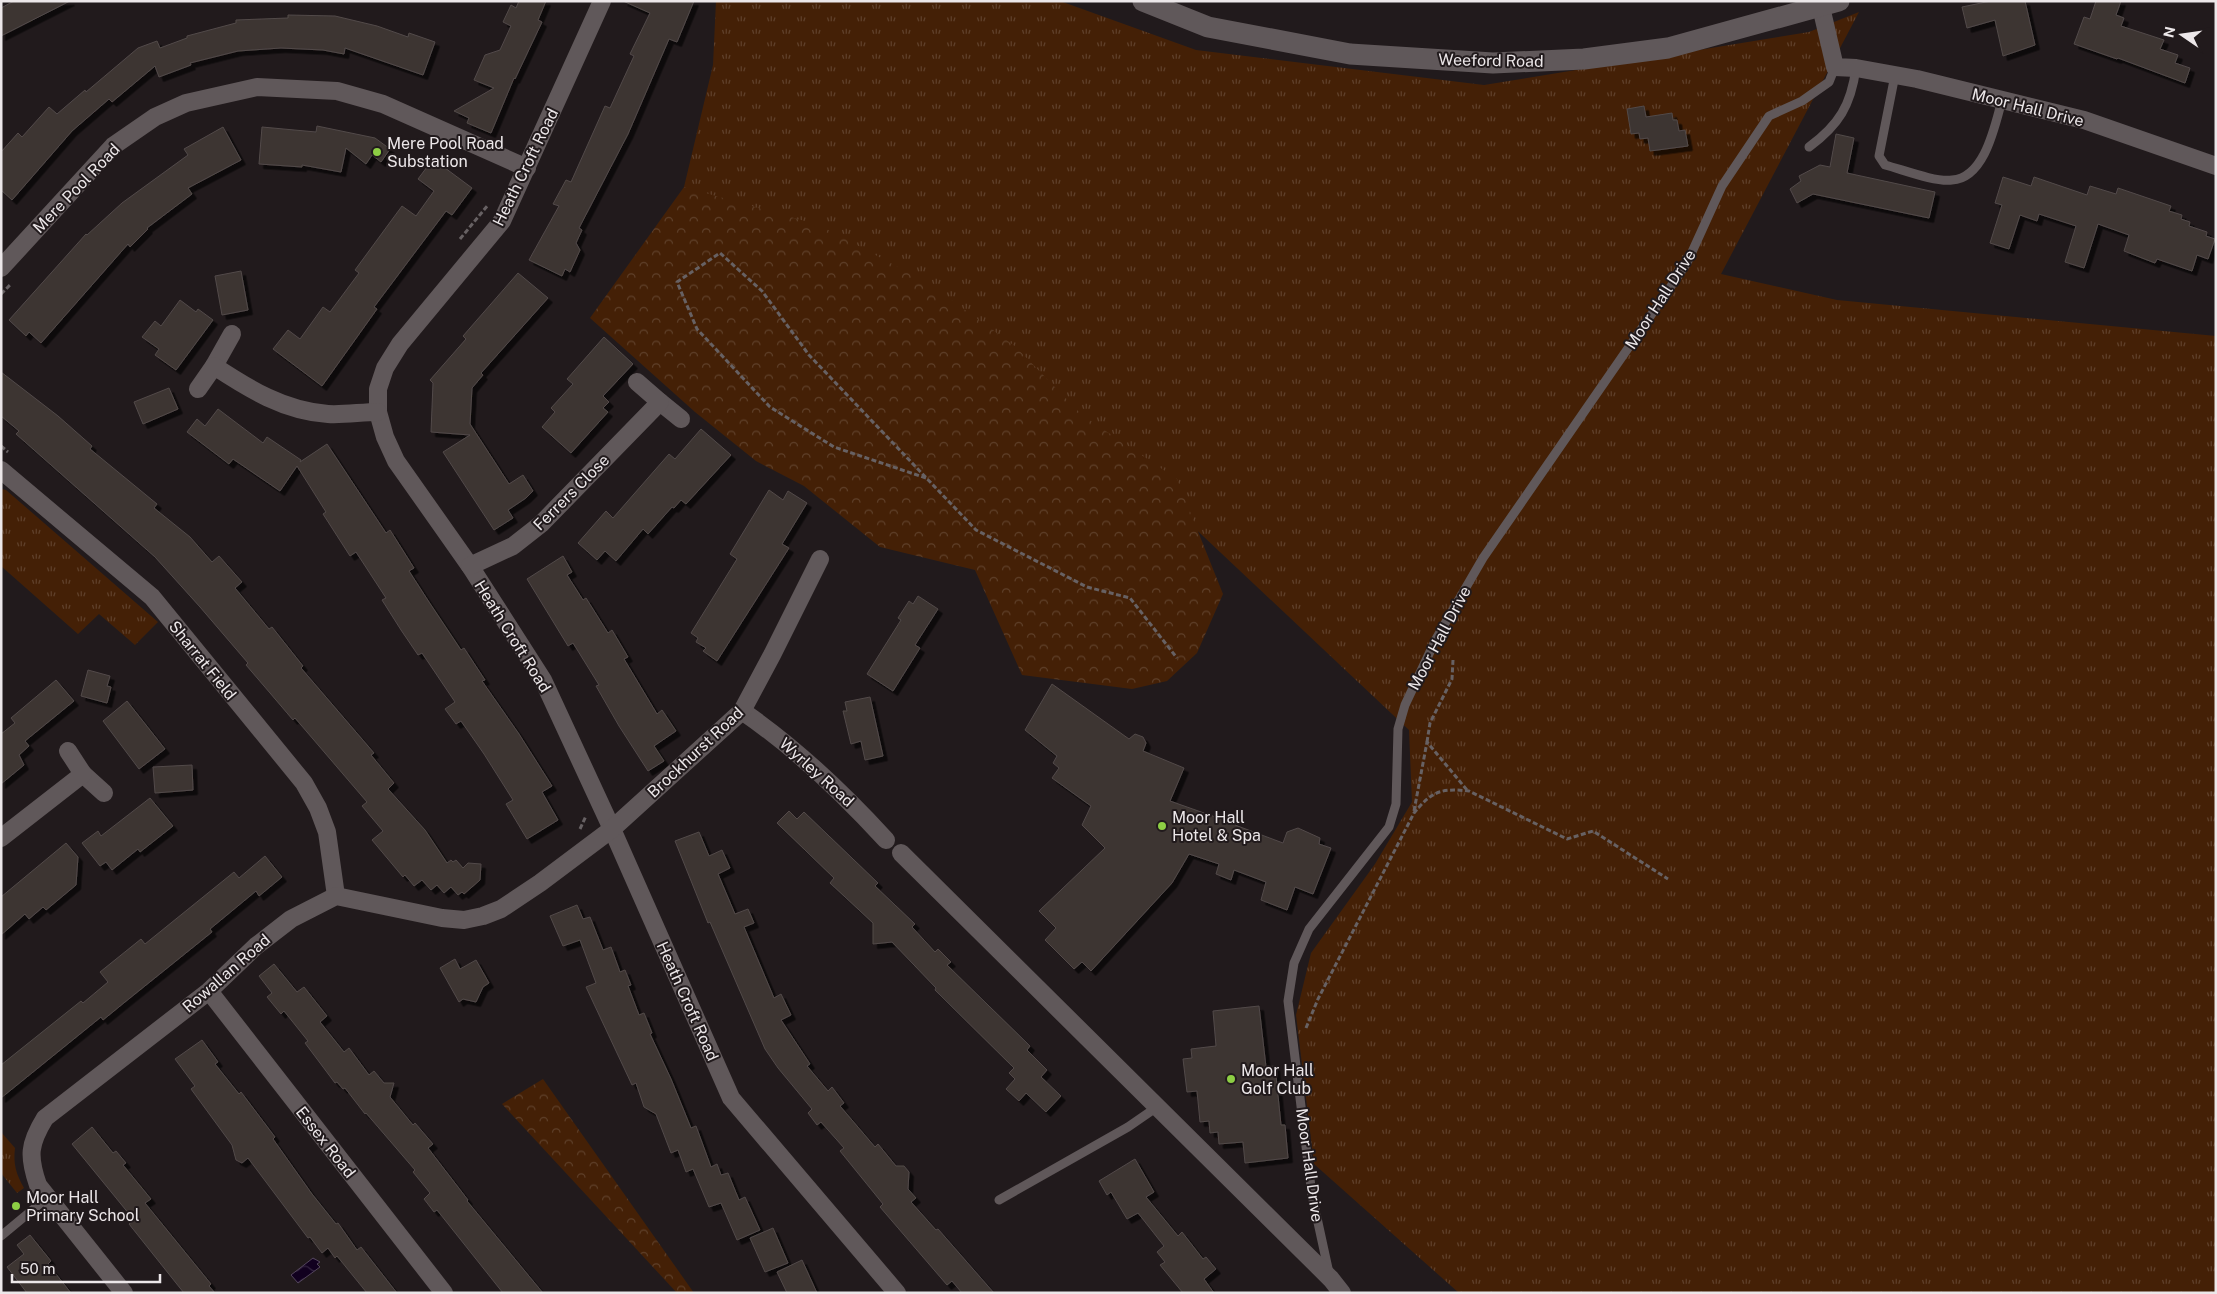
<svg xmlns="http://www.w3.org/2000/svg" width="2217" height="1294" font-family="'Public Sans',sans-serif">
  <style>
    .grass { fill: url(#grass-tufts) }
    .forest { fill: url(#forest-crowns) }
    .water { fill: url(#water-waves); stroke: #53455c }
    .building { fill: #3c3433; stroke: #524a49; filter: url(#shadow) }
    .lines { fill: none; stroke-linecap: round; stroke-linejoin: round }
    .path { stroke: #676163; stroke-width: 3; stroke-dasharray: 5 2.5; stroke-linecap: butt }
    .service { stroke: #60585a; stroke-width: 9 }
    .minor { stroke: #60585a; stroke-width: 18 }
    .tertiary { stroke: #60585a; stroke-width: 21 }
    .poi-dot { fill: #8dce44; stroke: #211a1c; stroke-width: 2 }
    .labels { text-anchor: middle; stroke-width: 4; stroke-linejoin: round; paint-order: stroke }
    .street-label { font-size: 16px; fill: #ece7e9; stroke: #211a1c }
    .poi-label { font-size: 16px; fill: #ece7e9; stroke: #211a1c; text-anchor: start }
  </style>
  <defs>
    <pattern id="grass-tufts" width="24" height="20" patternUnits="userSpaceOnUse" patternTransform="scale(1.25)"><rect width="24" height="20" fill="#442006"/><path d="M3 7l-1-3M5 7V3M7 7l1-3M15 17l-1-3M17 17v-4M19 17l1-3" fill="none" stroke="#5f402a"/></pattern>
    <pattern id="forest-crowns" width="20" height="18" patternUnits="userSpaceOnUse" patternTransform="scale(1.25)"><rect width="20" height="18" fill="#442006"/><path d="M2 6a3 3 0 1 1 6 0M12 15a3 3 0 1 1 6 0" fill="none" stroke="#5f402a"/></pattern>
    <pattern id="water-waves" width="16" height="10" patternUnits="userSpaceOnUse" patternTransform="scale(1.25)"><rect width="16" height="10" fill="#11001f"/><path d="M0 5q4-4 8 0t8 0" fill="none" stroke="#342540"/></pattern>
    <filter id="shadow"><feDropShadow dx="4.5" dy="4.5" stdDeviation="0" flood-color="#0009"/></filter>
  </defs>
  <rect width="100%" height="100%" fill="#211a1c"/>
  <g class="grass">
    <path d="M716,1H1060L1196,50L1484,85L1809,32L1859,12L1721,274L1837,300L2216,336V1293H1459L1314,1164L1296,1015L1311,953L1375,864L1412,802L1409,730L1169,504L684,187L713,65Z"/>
    <path d="M1,489L6,490L158,622L135,645L99,614L78,634L1,566Z"/>
    <path d="M1,1132L15,1148C13,1164 16,1174 24,1188L17,1193L1,1173Z"/>
  </g>
  <g class="forest">
    <path d="M684,187L819,225L928,283L1016,347L1082,415L1177,479L1223,594L1197,653L1167,681L1132,689L1022,675L975,570L880,547L804,486L756,461L695,412L590,318Z"/>
    <path d="M543,1079L694,1293H677L502,1104Z"/>
  </g>
  <path class="water" d="M313,1258L320,1262L317,1264L320,1267L298,1283L291,1275Z"/>
  <g class="building">
    <path d="M14,1H70L1,36V8Z"/>
    <path d="M519,1H546L538,20L542,22L515,79L514,78L491,133L467,123L469,118L454,111L494,88L474,80L485,55L500,50L511,26L503,22L511,5L516,8Z"/>
    <path d="M623,1H694L677,42L669,39L628,134L579,228L582,230L576,243L580,250L570,272L565,269L562,276L529,260L559,206L553,204L566,180L571,182L605,106L610,108L634,56L630,54L650,13Z"/>
    <path d="M1991,1H2025L2035,45L2003,56L1995,20L1967,28L1962,7Z"/>
    <path d="M2096,1H2121L2116,15L2124,18L2121,26L2164,40L2160,49L2178,55L2175,63L2190,68L2185,83L2118,58L2117,59L2074,44L2084,17L2090,19Z"/>
    <path d="M288,15L335,16L377,26L408,37L409,33L435,42L423,75L345,48L344,54L323,50L281,48L238,51L190,63L191,65L159,77L155,66L112,102L109,99L72,131L12,200L1,190V152L18,133L22,137L49,107L57,114L85,90L86,92L138,48L157,41L160,48L187,38V36L236,23V20L288,18Z"/>
    <path d="M1644,106L1646,117L1672,113L1673,120H1677L1679,131L1685,130L1688,146L1650,151L1648,138L1640,139L1639,133L1631,134L1627,109Z"/>
    <path d="M317,126L375,138L390,149L381,162L372,155L366,164L346,148L341,172L302,165V167L259,164L262,127L316,132Z"/>
    <path d="M223,127L241,160L188,188L192,194L147,228L148,229L130,247L128,244L41,343L29,332L26,336L9,320L86,234L87,235L122,203L188,155L184,149Z"/>
    <path d="M1836,134L1854,138L1847,173L1935,192L1929,218L1813,194L1797,203L1790,189L1801,181L1799,176L1820,165L1830,167Z"/>
    <path d="M433,159L472,188L452,215L446,211L374,307L377,309L322,386L273,349L288,330L300,339L323,307L330,312L359,273L355,270L402,206L416,216L434,191L418,179Z"/>
    <path d="M2003,177L2031,186L2034,177L2087,195L2090,186L2116,194L2118,188L2171,206L2169,211L2182,215L2181,219L2190,222L2189,226L2207,232L2206,236L2215,239L2208,259L2197,255L2192,271L2157,259L2155,263L2124,251L2129,235L2098,224L2084,268L2065,262L2076,226L2039,214L2037,221L2020,215L2009,249L1990,243L2002,205L1995,203Z"/>
    <path d="M241,271L248,310L222,315L215,276Z"/>
    <path d="M518,273L548,298L481,373L483,375L472,388L470,424L509,484L523,475L533,491L526,498L508,510L513,518L494,530L443,452L470,435L431,432L433,383L430,380L466,339L463,336Z"/>
    <path d="M180,300L196,312L198,309L213,320L176,370L155,355L159,349L142,337L155,321L161,326Z"/>
    <path d="M604,337L633,364L603,396L609,402L603,408L608,412L571,453L542,427L555,412L551,408L573,384L567,379Z"/>
    <path d="M1,372L58,416L92,446L90,449L157,504L154,508L190,537L212,562L219,556L242,582L235,588L269,629L272,627L303,666L301,668L374,753L371,755L394,783L388,789L425,830L447,863L451,860L453,862L456,860L463,868L468,863L481,864L480,880L464,894L462,892L458,895L451,887L444,893L437,885L431,890L422,880L414,886L405,875L403,877L372,840L383,831L362,806L367,802L295,718L293,720L270,693L246,665L248,663L200,607L155,557L16,434L19,431L1,416Z"/>
    <path d="M169,388L178,409L143,424L134,402Z"/>
    <path d="M218,409L263,443L267,437L301,460L300,462L327,444L386,533L390,530L414,568L409,571L429,602L461,650L464,648L485,680L482,681L519,734L552,786L542,792L558,820L527,839L506,804L513,800L484,754L461,721L456,724L445,709L455,702L422,653L418,655L401,630L382,600L386,598L356,552L350,556L323,514L326,512L297,466L280,491L233,459L229,464L187,432L197,419L205,426Z"/>
    <path d="M701,429L731,455L686,504L681,500L674,508L672,507L648,534L643,529L616,561L605,551L597,560L578,543L606,511L613,518L669,454L675,459Z"/>
    <path d="M769,490L783,500L788,491L807,503L782,544L789,548L717,661L703,651L706,648L696,642L698,638L691,633L737,559L730,554Z"/>
    <path d="M563,556L572,572L567,575L583,600L586,598L608,633L612,630L628,657L624,659L657,714L662,710L676,731L654,746L664,761L648,771L619,726L596,686L599,685L573,643L568,646L527,579Z"/>
    <path d="M918,596L938,609L915,645L920,648L893,691L867,674L901,620L898,618L909,601L913,604Z"/>
    <path d="M88,670L110,676L107,686L111,687L107,703L81,696Z"/>
    <path d="M56,680L74,701L25,741L29,746L19,755L24,765L1,784V734L15,723L11,718Z"/>
    <path d="M1052,684L1129,739L1135,734L1143,737L1146,743L1143,751L1184,768L1170,801L1221,819L1232,816L1235,825L1283,843L1287,832L1298,828L1320,838L1319,844L1331,848L1313,894L1295,887L1287,910L1261,900L1266,882L1234,870L1231,880L1216,874L1219,864L1189,854L1172,883L1091,971L1082,962L1074,969L1045,940L1056,928L1039,911L1105,848L1082,825L1091,806L1052,778L1059,768L1053,763L1057,756L1025,730Z"/>
    <path d="M870,697L883,756L865,760L861,741L851,744L843,711H847L845,702Z"/>
    <path d="M127,701L165,749L139,769L103,721Z"/>
    <path d="M192,765L193,790L155,793L153,767Z"/>
    <path d="M150,798L173,826L140,852L138,849L112,870L106,862L100,866L82,843L98,831L101,836Z"/>
    <path d="M789,811L797,819L804,812L878,883L875,886L915,924L912,927L935,952L938,949L951,962L947,965L1030,1046L1027,1050L1047,1070L1041,1077L1061,1096L1046,1112L1026,1093L1019,1101L1006,1089L1015,1079L1009,1073L1014,1068L935,990L936,988L892,942L873,944V923L830,883L834,878L777,823Z"/>
    <path d="M699,832L709,856L722,850L730,868L718,874L735,914L748,909L754,923L744,927L774,998L781,994L791,1015L781,1020L810,1064L807,1066L828,1091L832,1087L844,1103L840,1106L875,1147L878,1144L896,1166H904L909,1172L908,1189L916,1198L911,1202L936,1230L938,1229L994,1293H962L952,1281L947,1285L880,1207L883,1204L840,1151L844,1148L821,1122L817,1125L808,1113L812,1109L778,1068L765,1049L710,922L708,923L675,841Z"/>
    <path d="M66,843L78,857L76,885L46,910L43,907L29,919L25,914L1,935V897Z"/>
    <path d="M265,856L282,877L259,896L256,891L210,929L212,932L125,1002L103,1020L101,1017L1,1098V1065L81,1001L83,1003L108,982L100,972L141,939L145,944L234,872L239,878Z"/>
    <path d="M577,905L583,919L590,917L603,950L611,947L620,972L625,970L631,985L628,986L639,1015L644,1013L652,1033L650,1034L671,1079L691,1128L696,1126L711,1167L717,1164L721,1175L728,1173L739,1200L745,1197L760,1230L737,1240L721,1203L709,1207L693,1169L686,1172L678,1150L671,1153L656,1114L644,1107L636,1083L632,1085L586,987L596,983L580,940L563,946L550,916Z"/>
    <path d="M455,959L460,969L476,960L489,983L483,987L476,1002L463,999L459,1002L440,968Z"/>
    <path d="M274,964L297,992L304,987L327,1016L320,1022L344,1052L349,1048L369,1075L374,1071L384,1083H394L390,1097L413,1125L415,1123L433,1144L428,1148L468,1200L467,1201L543,1293H503L437,1210L434,1212L424,1199L430,1193L413,1172L415,1170L366,1113L365,1114L345,1088L343,1089L337,1082L335,1083L305,1043L308,1041L284,1011L281,1014L267,997L272,993L259,976Z"/>
    <path d="M1259,1006L1266,1067L1275,1066L1281,1125H1285L1288,1158L1245,1163L1243,1142L1219,1144L1218,1132L1210,1133L1209,1121L1200,1122L1197,1091L1187,1092L1183,1059L1192,1058L1191,1049L1216,1046L1213,1011Z"/>
    <path d="M202,1040L218,1062L215,1064L239,1094L241,1092L275,1137L273,1139L312,1194L336,1224L338,1223L357,1250L361,1247L397,1293H367L337,1256L335,1258L328,1248L322,1253L310,1237L308,1238L248,1158L242,1163L236,1160L232,1145L191,1089L195,1086L175,1059Z"/>
    <path d="M92,1127L113,1153L116,1151L126,1163L123,1165L151,1199L145,1203L211,1284L209,1286L215,1293H184L129,1224L134,1220L72,1144Z"/>
    <path d="M1135,1159L1154,1192L1146,1197L1178,1236L1182,1232L1203,1259L1206,1257L1216,1269L1204,1279L1214,1293H1183L1160,1265L1165,1262L1157,1252L1164,1246L1138,1213L1127,1219L1111,1192L1107,1195L1099,1181Z"/>
    <path d="M773,1228L788,1263L765,1272L750,1238Z"/>
    <path d="M30,1235L51,1261L48,1264L71,1293H27L7,1267L24,1254L17,1245Z"/>
    <path d="M802,1260L817,1293H787L777,1272Z"/>
  </g>
  <g class="lines">
    <g class="path">
      <path d="M460,239L488,205"/>
      <path d="M1,294L11,284"/>
      <path d="M1,446L8,452"/>
      <path d="M926,478L834,447L770,407L697,329L677,282L720,253L762,291L809,355L976,530L1087,587L1130,598L1177,658"/>
      <path d="M1427,742L1430,723L1452,679L1453,660"/>
      <path d="M1414,811L1427,742L1467,790"/>
      <path d="M580,829L586,816"/>
      <path d="M1306,1028L1318,999L1414,813C1432,791 1441,788 1469,791L1567,839L1593,831L1668,879"/>
    </g>
    <g class="service">
      <path d="M1895,75L1879,156L1885,165C1904,170 1934,182 1952,180C1985,178 1995,125 2002,100"/>
      <path d="M1809,147C1839,125 1851,105 1856,68"/>
      <path d="M999,1200L1128,1127L1157,1107"/>
      <path d="M1,1236L48,1197"/>
      <path d="M1329,1273L1312,1195L1288,1001L1294,963L1309,929L1389,827L1396,804L1398,729L1405,705L1436,639L1483,558L1687,263L1722,186L1769,116L1802,101L1829,82L1835,67"/>
    </g>
    <g class="minor">
      <path d="M602,1L502,221L400,344L385,368L378,389V412L385,437L396,461L470,566L543,680L612,829L731,1098L897,1293"/>
      <path d="M1821,7L1835,67L1856,68L1917,79L2084,120L2216,166"/>
      <path d="M1,268L113,146L155,117L186,103L257,87L337,91L383,104L527,168"/>
      <path d="M214,366L232,334"/>
      <path d="M198,389L214,366C249,389 284,411 328,414C344,415 362,412 378,412"/>
      <path d="M660,402L681,419"/>
      <path d="M1,470L152,597L304,783L318,808L327,832L336,896"/>
      <path d="M470,566L513,546L541,524L660,402L637,382"/>
      <path d="M742,711C796,748 842,792 886,840"/>
      <path d="M83,774L104,793"/>
      <path d="M1,838L83,774L68,751"/>
      <path d="M901,853L1331,1279L1342,1293"/>
      <path d="M209,991L444,1293"/>
      <path d="M124,1293L38,1185C28,1156 29,1144 45,1118L209,991L256,946L291,919L336,896L442,918L464,920L483,916L501,909L540,883L612,829L742,711L772,655L820,559"/>
    </g>
    <path class="tertiary" d="M1143,1L1208,27L1350,54L1493,63L1584,59L1668,48L1839,1"/>
  </g>
  <g class="poi-dot">
    <circle cx="377" cy="152" r="5"/>
    <circle cx="1162" cy="826" r="5"/>
    <circle cx="1231" cy="1079" r="5"/>
    <circle cx="16" cy="1206" r="5"/>
  </g>
  <g class="labels">
    <g class="street-label">
      <text transform="translate(1491 60) rotate(1)" y="6">Weeford Road</text>
      <text transform="translate(2028 107) rotate(14)" y="6">Moor Hall Drive</text>
      <text transform="translate(525 167) rotate(-64)" y="6">Heath Croft Road</text>
      <text transform="translate(76 188) rotate(-46)" y="6">Mere Pool Road</text>
      <text transform="translate(1660 299) rotate(-57)" y="6">Moor Hall Drive</text>
      <text transform="translate(571 492) rotate(-45)" y="6">Ferrers Close</text>
      <text transform="translate(513 636) rotate(58)" y="6">Heath Croft Road</text>
      <text transform="translate(1439 638) rotate(-62)" y="6">Moor Hall Drive</text>
      <text transform="translate(203 660) rotate(51)" y="6">Sharrat Field</text>
      <text transform="translate(695 752) rotate(-43)" y="6">Brockhurst Road</text>
      <text transform="translate(817 772) rotate(42)" y="6">Wyrley Road</text>
      <text transform="translate(226 973) rotate(-41)" y="6">Rowallan Road</text>
      <text transform="translate(688 1001) rotate(66)" y="6">Heath Croft Road</text>
      <text transform="translate(326 1142) rotate(52)" y="6">Essex Road</text>
      <text transform="translate(1310 1165) rotate(82)" y="6">Moor Hall Drive</text>
    </g>
    <g class="poi-label">
      <text x="387" y="149">Mere Pool Road<tspan x="387" dy="18">Substation</tspan></text>
      <text x="1172" y="823">Moor Hall<tspan x="1172" dy="18">Hotel &amp; Spa</tspan></text>
      <text x="1241" y="1076">Moor Hall<tspan x="1241" dy="18">Golf Club</tspan></text>
      <text x="26" y="1203">Moor Hall<tspan x="26" dy="18">Primary School</tspan></text>
    </g>
  </g>
  <rect width="2217" height="1294" fill="none" stroke="#ece7e9" stroke-width="5"/>
  <g transform="translate(2182 35) rotate(283)" stroke="#211a1c" stroke-width="4" paint-order="stroke">
  <path d="M0-4L9 19L0 12L-9 19Z" fill="#ece7e9"/>
  <text y="-8" font-size="14" font-weight="bold" text-anchor="middle" fill="#ece7e9">N</text>
  </g>
  <path d="M12 1274v8h148v-8" fill="none" stroke="#ece7e9" stroke-width="2.5"/>
  <text x="20" y="1274" font-size="15" fill="#ece7e9" stroke="#211a1c" stroke-width="4" paint-order="stroke">50 m</text>
</svg>
